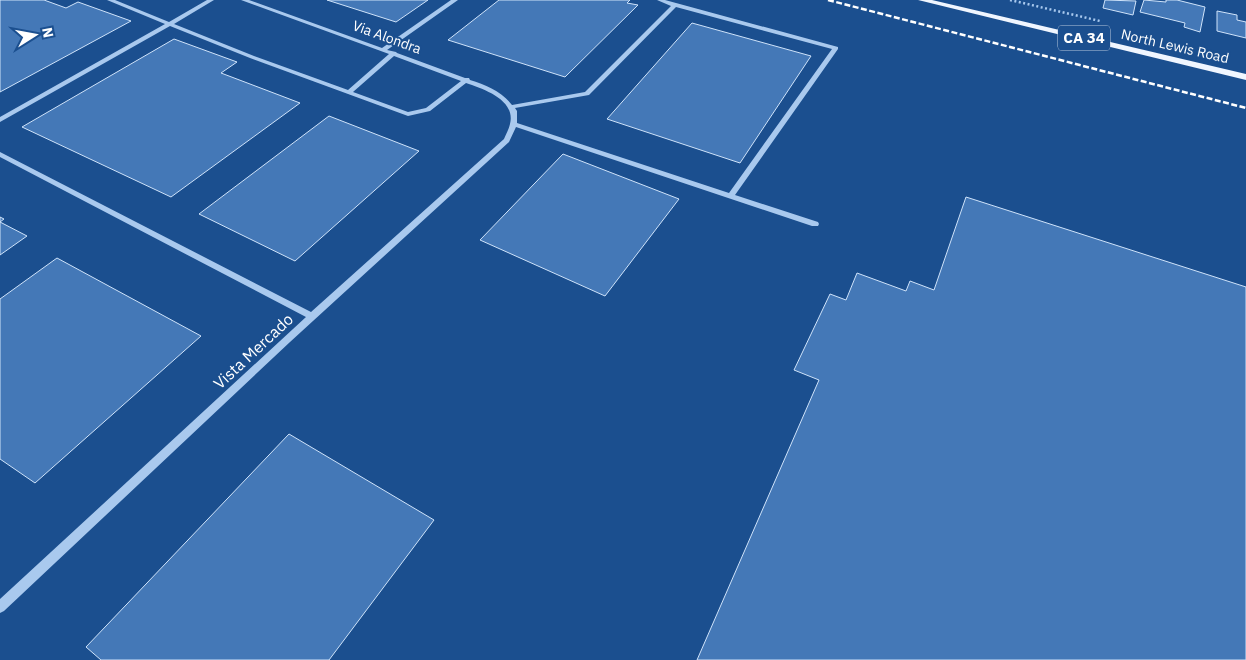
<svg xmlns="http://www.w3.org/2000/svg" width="1246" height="660" font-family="'IBM Plex Sans',sans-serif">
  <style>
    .building { fill: #4478b7; stroke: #cfe3fa }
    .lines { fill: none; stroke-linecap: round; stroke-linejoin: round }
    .path { stroke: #a9c9ee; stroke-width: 2.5; stroke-dasharray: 2 2.5; stroke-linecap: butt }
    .minor { fill: #a9c9ee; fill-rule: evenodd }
    .major { fill: #f0f6ff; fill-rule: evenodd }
    .rail { stroke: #fff; stroke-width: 2.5; stroke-dasharray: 6 2.5; stroke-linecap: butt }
    .labels { text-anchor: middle; stroke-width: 4; stroke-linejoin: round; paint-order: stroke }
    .far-street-label { font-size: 14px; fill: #fff; stroke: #1b4f8f }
    .shield { fill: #1b4f8f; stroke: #bbcadd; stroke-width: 1 }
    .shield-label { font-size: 15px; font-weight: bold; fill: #fff }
    .street-label { font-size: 16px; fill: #fff; stroke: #1b4f8f }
  </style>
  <rect width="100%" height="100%" fill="#1b4f8f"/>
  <g class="building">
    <path d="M0,0H44L66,8L78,2L131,21L0,92Z"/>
    <path d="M327,0H428L396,22Z"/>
    <path d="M499,0H630L627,3L638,5L565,77L448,40Z"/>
    <path d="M1105,0L1136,1L1133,15L1103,8Z"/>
    <path d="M1144,0L1166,2V0H1177L1205,7L1200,32L1184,27L1185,23L1140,12Z"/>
    <path d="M1217,11L1237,15V20L1246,22V38L1217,31Z"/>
    <path d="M692,23L811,56L740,163L607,119Z"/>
    <path d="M174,39L237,62L221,73L300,103L171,197L22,127Z"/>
    <path d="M329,116L419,151L295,261L199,214Z"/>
    <path d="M563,154L679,199L605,296L480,240Z"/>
    <path d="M966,197L1246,287V660H697L819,380L794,370L830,294L846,300L857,273L906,291L910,281L934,290Z"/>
    <path d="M0,217L4,219L0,222L27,236L0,255Z"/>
    <path d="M57,258L201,336L35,483L0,459V299Z"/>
    <path d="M289,434L434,520L329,660H101L86,647Z"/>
  </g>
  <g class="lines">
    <path class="path" d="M1010,0L1100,21"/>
    <path class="minor" d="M107,0H115L169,22L207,0H214L174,24L254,56L348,90L389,54L241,0H249L382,48L451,0H458L387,50L396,52L397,53L465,78H469L470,80C486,85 501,91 512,105L585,92L671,6L657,0H665L838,47V49L735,195L818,222L819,224L818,226H812L516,127L509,142L290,342L4,611L0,613V599L306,317L0,157V152L311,312L504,139C506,134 509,129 510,124C516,100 484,89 466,83L430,111L408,116L250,58L170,26L0,122V117L165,24ZM676,7L832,49L729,193L517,123V111L515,108L589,95ZM394,56L461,81L426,108L408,112L353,92Z"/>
    <path class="major" d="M918,0H932L1246,74V80Z"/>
    <path class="rail" d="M828,0L1246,108"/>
  </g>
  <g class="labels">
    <g class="far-street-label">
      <text transform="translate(387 37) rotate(20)" y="5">Via Alondra</text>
      <text transform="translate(1175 46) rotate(13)" y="5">North Lewis Road</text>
    </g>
    <rect class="shield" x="1058" y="25.5" width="52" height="25" rx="4"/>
    <g class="shield-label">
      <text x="1084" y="43">CA 34</text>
    </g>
    <g class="street-label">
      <text transform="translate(253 351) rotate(-43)" y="6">Vista Mercado</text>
    </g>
  </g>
  <g transform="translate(35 35) rotate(79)" stroke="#1b4f8f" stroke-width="4" paint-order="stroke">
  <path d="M0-4L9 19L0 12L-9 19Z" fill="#ffffff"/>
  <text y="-8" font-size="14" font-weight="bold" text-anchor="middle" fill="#ffffff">N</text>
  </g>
</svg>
